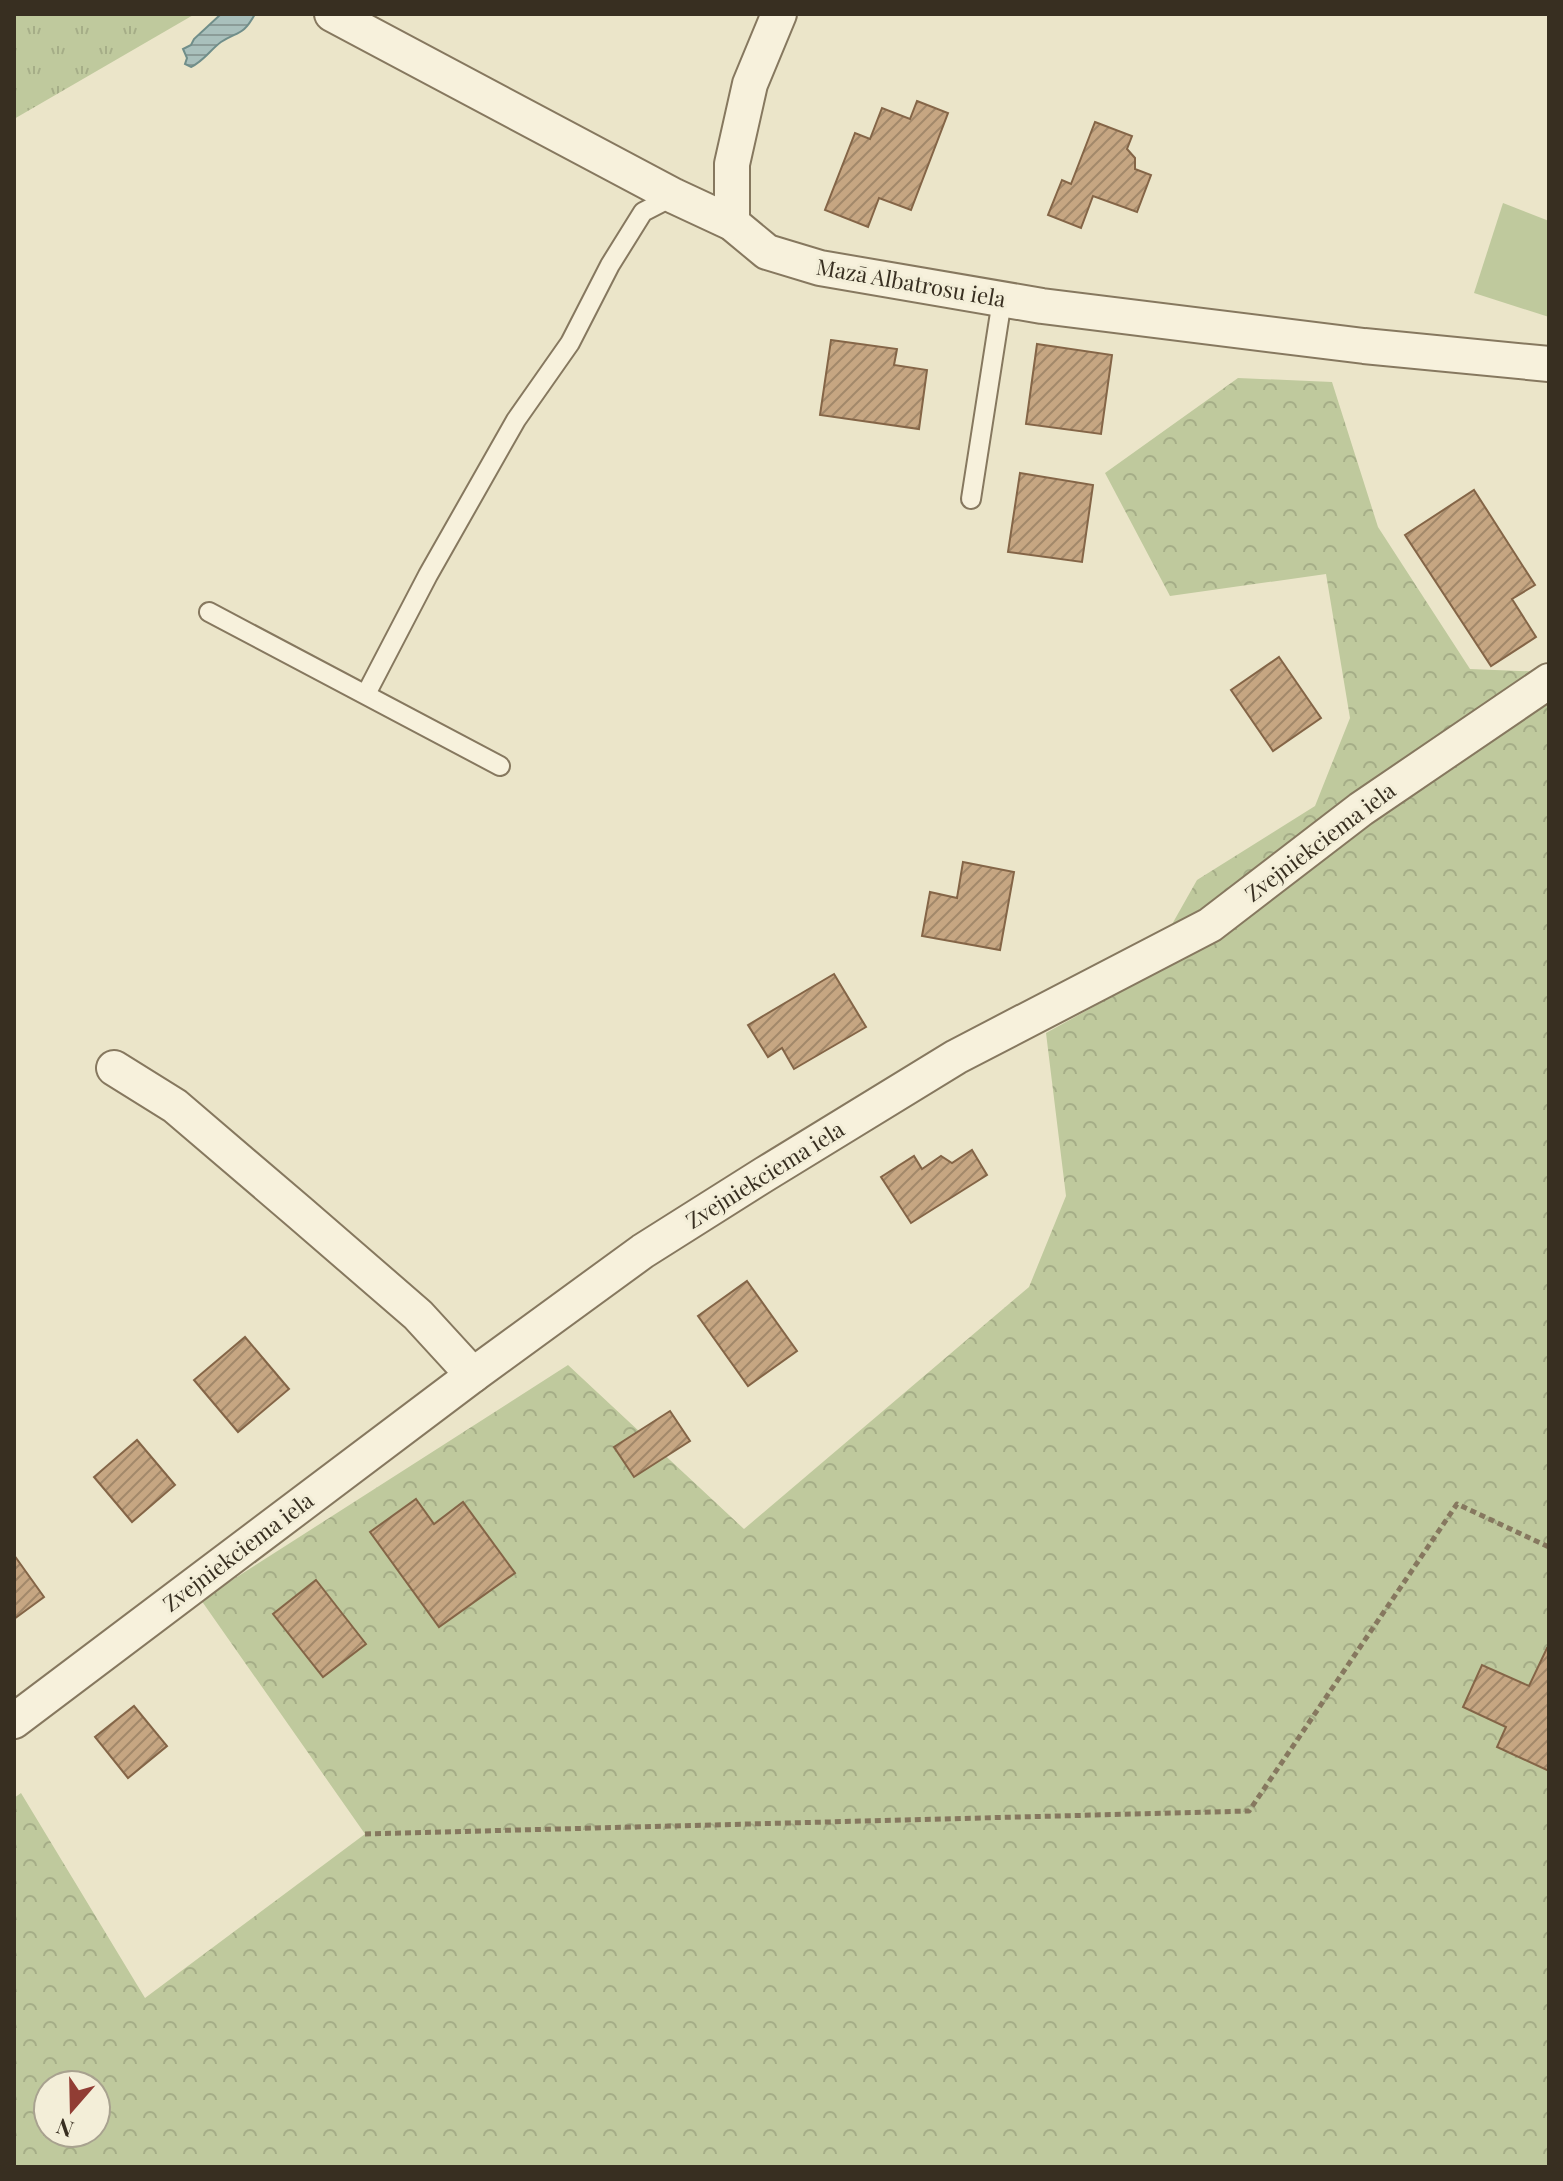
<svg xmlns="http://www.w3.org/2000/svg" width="1563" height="2181" font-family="'Playfair Display',serif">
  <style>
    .grass { fill: #bfc99d }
    .forest { fill: url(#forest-crowns); fill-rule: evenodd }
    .park { fill: url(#park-tufts) }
    .water { fill: url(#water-rules); stroke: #708e8a; stroke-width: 2 }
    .building { fill: url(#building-hatch); stroke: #846547; stroke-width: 2 }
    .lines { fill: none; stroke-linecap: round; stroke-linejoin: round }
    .service-casing { stroke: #86785f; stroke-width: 22 }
    .minor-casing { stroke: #86785f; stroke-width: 38 }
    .path { stroke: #86785f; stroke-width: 5; stroke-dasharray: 6 4; stroke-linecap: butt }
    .service { stroke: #f7f1dc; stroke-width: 18 }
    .minor { stroke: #f7f1dc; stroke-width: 34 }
    .labels { text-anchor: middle; stroke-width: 6; stroke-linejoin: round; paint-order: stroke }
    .street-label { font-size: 22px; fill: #382f21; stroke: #f3eed8 }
  </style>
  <defs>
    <pattern id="forest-crowns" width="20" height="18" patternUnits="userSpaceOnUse" patternTransform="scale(2)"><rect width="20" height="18" fill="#bfc99d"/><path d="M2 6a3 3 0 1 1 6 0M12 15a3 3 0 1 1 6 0" fill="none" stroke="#a5ad87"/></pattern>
    <pattern id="park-tufts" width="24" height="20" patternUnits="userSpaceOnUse" patternTransform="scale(2)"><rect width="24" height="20" fill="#bfc99d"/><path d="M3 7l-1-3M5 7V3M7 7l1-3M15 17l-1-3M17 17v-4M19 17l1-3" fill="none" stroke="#a5ad87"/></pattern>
    <pattern id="water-rules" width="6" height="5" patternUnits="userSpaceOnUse" patternTransform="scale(2)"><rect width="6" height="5" fill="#a9c0bc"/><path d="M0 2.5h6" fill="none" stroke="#8b9c98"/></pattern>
    <pattern id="building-hatch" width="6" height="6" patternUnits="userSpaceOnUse" patternTransform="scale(2)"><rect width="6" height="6" fill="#c6a682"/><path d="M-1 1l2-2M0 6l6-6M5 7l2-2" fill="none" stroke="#a2886a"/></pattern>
  </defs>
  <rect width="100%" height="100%" fill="#ebe5c9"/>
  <path class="grass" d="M1503,203L1549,221V317L1474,293Z"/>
  <path class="forest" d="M1238,378L1332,382L1378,527L1470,669L1549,672V2167H14V1798L21,1793L145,1998L365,1834L201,1600L568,1365L744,1529L1029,1287L1066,1196L1046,1033L1140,981L1197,880L1315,806L1350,718L1326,574L1170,596L1105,473ZM48,2085H96V2133H48Z"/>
  <path class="park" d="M14,14H195L14,119Z"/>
  <path class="water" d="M221,14H255C243,36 238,31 221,42C210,50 204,61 191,67L185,64L187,58L183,49L191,45L194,39Z"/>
  <g class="building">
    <path d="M917,101L948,113L911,210L879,198L868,227L825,210L855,133L870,139L882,108L910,119Z"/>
    <path d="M1095,122L1132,136L1127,149L1135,158V169L1151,175L1137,212L1093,196L1081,228L1048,215L1062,180L1071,184Z"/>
    <path d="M831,340L897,349L894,365L927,370L919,429L820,415Z"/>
    <path d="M1037,344L1112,355L1101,434L1026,424Z"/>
    <path d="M1020,473L1093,485L1082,562L1008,552Z"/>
    <path d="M1474,490L1535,585L1512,599L1536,637L1491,666L1405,535Z"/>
    <path d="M1279,657L1321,718L1273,751L1231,690Z"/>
    <path d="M963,862L1014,872L1000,950L922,936L930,892L957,898Z"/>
    <path d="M834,974L866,1027L794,1069L782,1048L768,1057L748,1025Z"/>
    <path d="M972,1150L987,1175L911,1223L881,1177L914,1156L922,1169L941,1156L952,1163Z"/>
    <path d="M747,1281L797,1351L748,1386L698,1316Z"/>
    <path d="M245,1337L289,1389L238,1432L194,1380Z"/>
    <path d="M670,1411L690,1441L634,1477L614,1447Z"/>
    <path d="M137,1440L175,1485L132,1522L94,1477Z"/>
    <path d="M416,1499L434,1524L463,1502L515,1573L439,1627L370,1532Z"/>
    <path d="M14,1555L44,1597L14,1619Z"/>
    <path d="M316,1580L366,1644L323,1677L273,1614Z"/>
    <path d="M1547,1648L1549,1649V1771L1497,1747L1506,1727L1463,1707L1482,1665L1529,1686Z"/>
    <path d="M134,1706L167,1746L128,1778L95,1737Z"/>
  </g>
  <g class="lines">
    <g class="service-casing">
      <g id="service">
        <path d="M971,499L1002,300"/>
        <path d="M209,612L500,766"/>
        <path d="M366,694L428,575L516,420L570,343L610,265L643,212L674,196"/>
      </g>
    </g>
    <g class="minor-casing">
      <g id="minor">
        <path d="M332,14L674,196L732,223L767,252L820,268L1042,306L1364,346L1549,364"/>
        <path d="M732,223V164L750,84L779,14"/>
        <path d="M114,1068L175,1106L299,1212L418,1315L473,1375"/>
        <path d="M14,1721L473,1375L643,1251L765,1174L956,1057L1210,925L1361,809L1549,681"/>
      </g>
    </g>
    <path class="path" d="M365,1834L1249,1811L1457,1504L1549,1547"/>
    <use href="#service" class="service"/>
    <use href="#minor" class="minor"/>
  </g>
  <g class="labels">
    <g class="street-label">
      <text transform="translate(911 283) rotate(10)" y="8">Mazā Albatrosu iela</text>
      <text transform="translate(1320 842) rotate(-37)" y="8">Zvejniekciema iela</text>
      <text transform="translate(765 1175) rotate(-32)" y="8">Zvejniekciema iela</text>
      <text transform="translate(238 1552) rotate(-37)" y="8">Zvejniekciema iela</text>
    </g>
  </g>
  <rect width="1563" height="2181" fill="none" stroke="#382f21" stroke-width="32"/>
  <g transform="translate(72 2109) rotate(200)"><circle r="38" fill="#f3eed8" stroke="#a8a28f" stroke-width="2"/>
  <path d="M0-6L14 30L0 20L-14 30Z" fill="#913d34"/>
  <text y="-12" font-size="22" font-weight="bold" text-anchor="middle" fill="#382f21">N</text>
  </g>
</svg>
